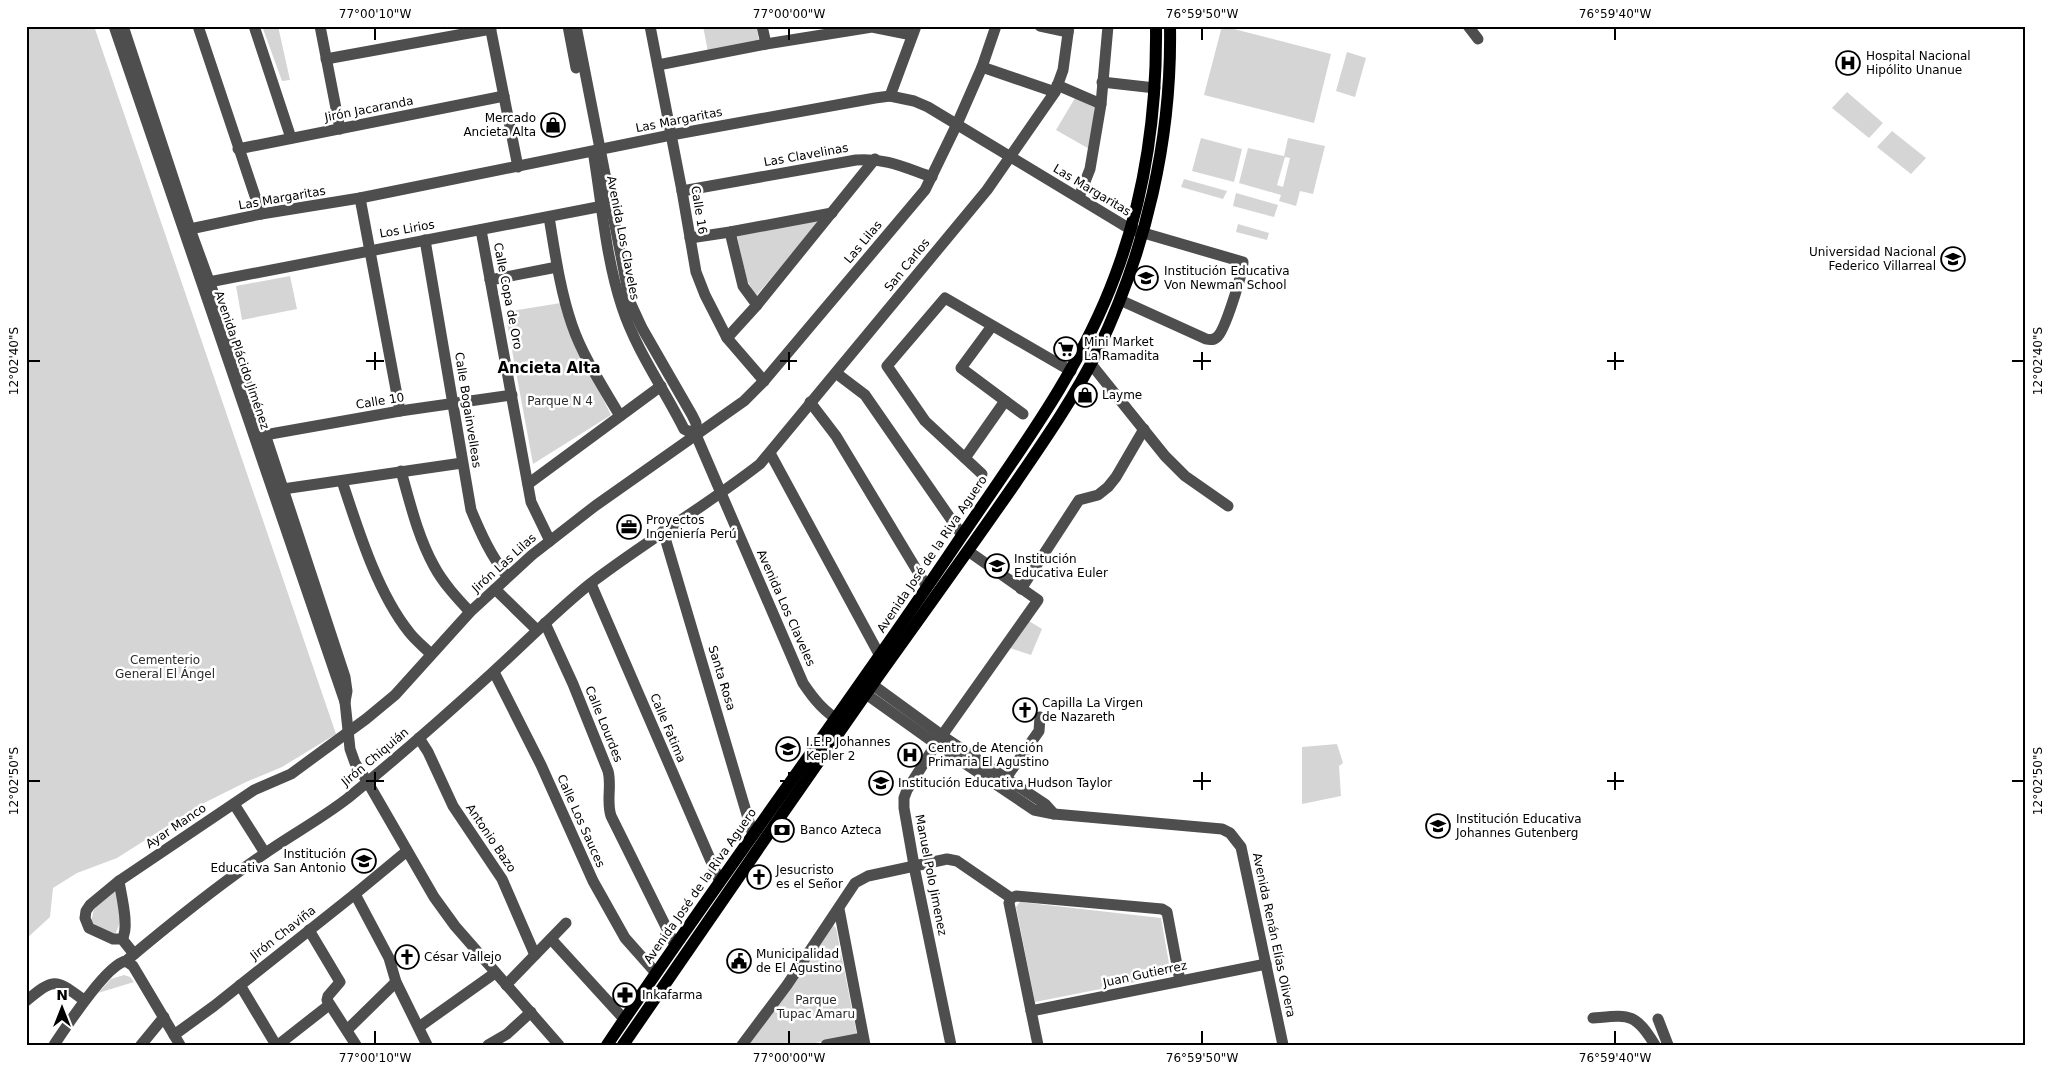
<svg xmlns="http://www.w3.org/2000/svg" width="2052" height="1071" font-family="'DejaVu Sans',sans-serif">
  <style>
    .green { fill: #d5d5d5; fill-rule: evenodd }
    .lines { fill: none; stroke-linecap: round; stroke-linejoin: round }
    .minor { stroke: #4e4e4e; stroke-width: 11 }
    .major { stroke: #000; stroke-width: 12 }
    .ticks { fill: none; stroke: #000; stroke-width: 2 }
    .labels { text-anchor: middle; stroke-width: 5; stroke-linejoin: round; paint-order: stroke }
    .poi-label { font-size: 12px; fill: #000; stroke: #fff; text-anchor: start }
    .street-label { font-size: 12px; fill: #000; stroke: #fff }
    .park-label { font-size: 12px; fill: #2c2c2c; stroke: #fff }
    .quarter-label { font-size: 15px; font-weight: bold; fill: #000; stroke: #fff }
    .neatline { fill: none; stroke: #000; stroke-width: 2 }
    .ticks-label { font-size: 12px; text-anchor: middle; fill: #000 }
  </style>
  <rect width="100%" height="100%" fill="#fff"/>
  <g class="green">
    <path d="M26,26H94L336,734L282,767L246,782L204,803L117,858L77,873L53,888L50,917L26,939Z"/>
    <path d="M262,26H278L290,80L282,81Z"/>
    <path d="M703,26H756L759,41L708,52Z"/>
    <path d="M1222,26L1331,54L1314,123L1204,95Z"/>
    <path d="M1347,52L1366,58L1355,97L1336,91Z"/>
    <path d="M1847,92L1883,123L1869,138L1832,108Z"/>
    <path d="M1075,98L1095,107L1091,150L1056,130Z"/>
    <path d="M1892,131L1926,158L1911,174L1877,147Z"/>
    <path d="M1201,138L1242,149L1234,182L1192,171Z"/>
    <path d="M1288,138L1325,146L1313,194L1300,191L1296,206L1279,201L1281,195L1239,183L1248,148L1284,156ZM1285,157L1290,158L1283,187L1277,185Z"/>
    <path d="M1184,179L1227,191L1223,199L1181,187Z"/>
    <path d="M1236,193L1278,205L1274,217L1233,206Z"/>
    <path d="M820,220L756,296L747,280L736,232Z"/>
    <path d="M1238,224L1269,233L1267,240L1236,232Z"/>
    <path d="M290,276L297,309L242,320L236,286Z"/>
    <path d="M561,303L573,338L611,415L533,464L505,312Z"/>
    <path d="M1029,621L1042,629L1031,655L1010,648Z"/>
    <path d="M1337,744L1343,763L1339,766L1341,796L1302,804V747Z"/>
    <path d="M116,890L121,920L115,935L91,923L94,908Z"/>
    <path d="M1020,902L1161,918L1171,975L1035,1002L1016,907Z"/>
    <path d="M833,925L836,928L857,1035L805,1045H747Z"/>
    <path d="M124,975L130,977L134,982L98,993L111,979Z"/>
  </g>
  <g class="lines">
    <g class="minor">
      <path d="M114,26L345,702L347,691L345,677L265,434L190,229L123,26"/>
      <path d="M198,26L261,214"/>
      <path d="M254,26L291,138"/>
      <path d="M320,26L340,129"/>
      <path d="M490,26L518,167"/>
      <path d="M568,26L576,68"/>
      <path d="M576,26L630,302L642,328L692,415L696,423V435L803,683C815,701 824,711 842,723"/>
      <path d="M650,26L682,191L696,272L705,295L727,338L764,381"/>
      <path d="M762,26L766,44"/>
      <path d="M1040,26L1068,32"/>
      <path d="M1468,26L1478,39"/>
      <path d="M326,59L491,29"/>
      <path d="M658,65L766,44L872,27L912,35"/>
      <path d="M982,67L1055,92"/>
      <path d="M1102,82L1155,88"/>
      <path d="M1057,85L1101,104"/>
      <path d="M890,96L916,26"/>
      <path d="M238,149L504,96"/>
      <path d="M594,157C602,206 606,259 622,307C636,350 664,389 684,429L696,435"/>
      <path d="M682,191L856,160C887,158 903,167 932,177"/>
      <path d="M1079,197L1090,169L1101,104L1108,26"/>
      <path d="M360,198L400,411"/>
      <path d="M549,217C555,253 560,290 572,325C583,357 603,387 620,416"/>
      <path d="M190,229L261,214L360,198L671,135L875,98L890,96L914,101L928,107L1130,229L1243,262C1243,272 1225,331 1217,337C1214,340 1210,340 1206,339L1120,300"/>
      <path d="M481,230L531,502L550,541"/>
      <path d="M730,232L743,286L757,305"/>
      <path d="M690,238L730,232L832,213"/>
      <path d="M425,240L471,510C481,534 491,556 507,576"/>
      <path d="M490,280L557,267"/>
      <path d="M209,282L608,205"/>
      <path d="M992,326L961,368L1023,414"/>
      <path d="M727,338L757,305L875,159"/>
      <path d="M1091,364L1165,456L1185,476L1228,506"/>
      <path d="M836,373L865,395L962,535"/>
      <path d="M810,402L836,436L927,587"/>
      <path d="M259,436L400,411L512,395"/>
      <path d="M770,453L880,656"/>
      <path d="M965,458L1005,401"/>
      <path d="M401,471C410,503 418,537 434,566C443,583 457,598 470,612"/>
      <path d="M982,474L925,421L887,366L945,298L1071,371"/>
      <path d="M342,481C358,529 377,592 409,632C415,640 424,647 431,654"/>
      <path d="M528,484L661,386"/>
      <path d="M283,489L462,463"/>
      <path d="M663,531L753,835"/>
      <path d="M591,584L720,882"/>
      <path d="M495,589L537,630"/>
      <path d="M1021,589L1079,500L1098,495L1108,487L1116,477L1144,429"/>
      <path d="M545,623L573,684L608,771C612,786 606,801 611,816L675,945"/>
      <path d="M494,672L541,765L593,881L625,938L656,973"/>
      <path d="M866,680L947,739L1045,804L1054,814"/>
      <path d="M859,689L936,744L1034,810L1054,814L1222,829L1230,833L1241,847L1283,1045"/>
      <path d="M345,702L350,749L355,763L367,781L434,897L455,926L559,1045"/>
      <path d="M419,738L428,752L453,806L502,879L535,955"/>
      <path d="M1008,775L1039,731L1040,717"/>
      <path d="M234,804L265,853"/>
      <path d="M119,881C121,895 130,928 122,939"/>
      <path d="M355,894L389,958L396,982L427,1045"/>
      <path d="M1011,898L1009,903L1038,1045"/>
      <path d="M839,909L865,1045"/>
      <path d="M309,930L340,982L328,996L327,1000L356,1045"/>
      <path d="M551,939L624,1019"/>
      <path d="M134,954L122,939H113L89,928L85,918L86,911L90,905L119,881L254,790L291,774L366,719L395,695L470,612L532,555L595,506L744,401L764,381L925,190L957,124L982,67L996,26"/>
      <path d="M126,961L133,966L180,1045"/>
      <path d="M240,985L276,1045"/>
      <path d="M506,985L566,923"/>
      <path d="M26,1001C55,977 55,979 84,1000"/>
      <path d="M1031,1011L1266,964"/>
      <path d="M1593,1018C1629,1015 1635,1012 1655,1045"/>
      <path d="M1658,1019L1668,1045"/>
      <path d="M419,1027L495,973"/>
      <path d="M347,1030L396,982"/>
      <path d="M174,1035L214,1006L355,894L407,851"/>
      <path d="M54,1045C66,1027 107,964 126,961C170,924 216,887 264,854C291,835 321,819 348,798C397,758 445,716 492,673C525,643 556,611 591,583C646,541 706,506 760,464L987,190L1055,92L1063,70L1069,26"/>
      <path d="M141,1045L164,1017"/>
      <path d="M278,1045L329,1005"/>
      <path d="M488,1045L507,1034L531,1012"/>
      <path d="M742,1045L787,985L855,883L868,876L947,859L957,861L1011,898L1016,896L1162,909L1167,912L1180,981"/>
      <path d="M826,1045L863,1038"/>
      <path d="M951,1045L915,871L904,808V798L907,790L936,744L1038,600L968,551"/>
    </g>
    <g class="major">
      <path d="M607,1045C721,875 845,710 959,540C1016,455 1079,373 1115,276C1145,197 1157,111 1156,26"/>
      <path d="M623,1045C708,921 793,798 879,675C925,611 971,547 1016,482C1044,441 1074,398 1097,352C1146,251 1172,139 1170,26"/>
    </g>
  </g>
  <path class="ticks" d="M375,28V40M789,28V40M1202,28V40M1615,28V40M375,352V370M789,352V370M1202,352V370M1615,352V370M28,361H40M366,361H384M780,361H797M1193,361H1211M1607,361H1624M2012,361H2024M375,772V790M789,772V790M1202,772V790M1615,772V790M28,781H40M366,781H384M780,781H797M1193,781H1211M1607,781H1624M2012,781H2024M375,1031V1044M789,1031V1044M1202,1031V1044M1615,1031V1044"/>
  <defs>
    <g id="hospital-ring" transform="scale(1.25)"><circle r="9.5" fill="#fff" stroke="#000" stroke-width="1.5"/><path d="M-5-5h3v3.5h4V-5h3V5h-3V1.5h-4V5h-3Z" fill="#000"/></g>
    <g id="shop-ring" transform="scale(1.25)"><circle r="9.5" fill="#fff" stroke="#000" stroke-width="1.5"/><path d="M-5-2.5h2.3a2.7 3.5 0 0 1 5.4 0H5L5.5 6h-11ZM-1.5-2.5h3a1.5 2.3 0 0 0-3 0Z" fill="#000"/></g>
    <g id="university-ring" transform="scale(1.25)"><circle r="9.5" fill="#fff" stroke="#000" stroke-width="1.5"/><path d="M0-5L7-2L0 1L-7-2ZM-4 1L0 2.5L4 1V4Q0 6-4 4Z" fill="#000"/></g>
    <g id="school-ring" transform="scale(1.25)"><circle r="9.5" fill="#fff" stroke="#000" stroke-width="1.5"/><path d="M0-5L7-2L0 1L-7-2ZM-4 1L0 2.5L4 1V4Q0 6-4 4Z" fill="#000"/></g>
    <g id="supermarket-ring" transform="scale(1.25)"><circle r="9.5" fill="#fff" stroke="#000" stroke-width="1.5"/><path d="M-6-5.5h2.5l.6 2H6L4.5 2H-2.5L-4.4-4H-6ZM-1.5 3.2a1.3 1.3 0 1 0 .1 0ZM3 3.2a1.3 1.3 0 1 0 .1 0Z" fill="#000"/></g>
    <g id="office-ring" transform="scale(1.25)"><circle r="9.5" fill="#fff" stroke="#000" stroke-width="1.5"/><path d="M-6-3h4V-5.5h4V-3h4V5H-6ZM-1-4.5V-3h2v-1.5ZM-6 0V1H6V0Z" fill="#000"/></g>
    <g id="church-ring" transform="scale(1.25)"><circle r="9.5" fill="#fff" stroke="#000" stroke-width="1.5"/><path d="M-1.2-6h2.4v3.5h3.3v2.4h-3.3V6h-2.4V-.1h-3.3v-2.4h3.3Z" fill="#000"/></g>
    <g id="bank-ring" transform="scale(1.25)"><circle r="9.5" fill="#fff" stroke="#000" stroke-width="1.5"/><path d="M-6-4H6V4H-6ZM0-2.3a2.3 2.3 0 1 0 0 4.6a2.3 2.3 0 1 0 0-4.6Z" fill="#000"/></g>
    <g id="civic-ring" transform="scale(1.25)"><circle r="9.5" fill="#fff" stroke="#000" stroke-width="1.5"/><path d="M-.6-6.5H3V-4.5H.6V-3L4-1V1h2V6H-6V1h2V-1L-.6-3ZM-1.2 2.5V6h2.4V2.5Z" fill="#000"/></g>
    <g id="pharmacy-ring" transform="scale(1.25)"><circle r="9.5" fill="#fff" stroke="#000" stroke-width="1.5"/><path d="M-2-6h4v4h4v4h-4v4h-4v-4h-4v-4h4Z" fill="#000"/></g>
  </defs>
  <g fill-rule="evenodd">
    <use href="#hospital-ring" x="1848" y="63"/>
    <use href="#shop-ring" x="553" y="125"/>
    <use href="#university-ring" x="1953" y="259"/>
    <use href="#school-ring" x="1146" y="278"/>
    <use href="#supermarket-ring" x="1066" y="349"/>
    <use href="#shop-ring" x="1085" y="395"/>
    <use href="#office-ring" x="629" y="527"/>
    <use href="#school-ring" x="997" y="566"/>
    <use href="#church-ring" x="1025" y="710"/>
    <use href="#university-ring" x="788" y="749"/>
    <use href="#hospital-ring" x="910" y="755"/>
    <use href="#school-ring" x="881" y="783"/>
    <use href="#school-ring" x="1438" y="826"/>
    <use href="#bank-ring" x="782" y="830"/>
    <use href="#school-ring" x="364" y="861"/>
    <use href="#church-ring" x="759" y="877"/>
    <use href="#church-ring" x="407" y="957"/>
    <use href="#civic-ring" x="739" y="961"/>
    <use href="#pharmacy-ring" x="625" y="995"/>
  </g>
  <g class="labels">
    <g class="poi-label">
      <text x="1866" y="60">Hospital Nacional<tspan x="1866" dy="14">Hipólito Unanue</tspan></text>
      <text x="536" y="122" text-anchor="end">Mercado<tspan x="536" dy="14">Ancieta Alta</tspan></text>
      <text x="1936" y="256" text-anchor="end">Universidad Nacional<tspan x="1936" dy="14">Federico Villarreal</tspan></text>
      <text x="1164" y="275">Institución Educativa<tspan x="1164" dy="14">Von Newman School</tspan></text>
      <text x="1084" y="346">Mini Market<tspan x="1084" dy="14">La Ramadita</tspan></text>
      <text x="1102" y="399">Layme</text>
      <text x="646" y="524">Proyectos<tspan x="646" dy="14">Ingeniería Perú</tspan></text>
      <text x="1014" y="563">Institución<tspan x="1014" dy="14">Educativa Euler</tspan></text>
      <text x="1042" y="707">Capilla La Virgen<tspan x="1042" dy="14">de Nazareth</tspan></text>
      <text x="806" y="746">I.E.P Johannes<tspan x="806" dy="14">Kepler 2</tspan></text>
      <text x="928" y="752">Centro de Atención<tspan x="928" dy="14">Primaria El Agustino</tspan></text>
      <text x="898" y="787">Institución Educativa Hudson Taylor</text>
      <text x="1456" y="823">Institución Educativa<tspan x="1456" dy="14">Johannes Gutenberg</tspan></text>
      <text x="800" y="834">Banco Azteca</text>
      <text x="346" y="858" text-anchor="end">Institución<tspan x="346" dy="14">Educativa San Antonio</tspan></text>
      <text x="776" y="874">Jesucristo<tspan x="776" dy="14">es el Señor</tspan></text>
      <text x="756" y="958">Municipalidad<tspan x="756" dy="14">de El Agustino</tspan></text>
      <text x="424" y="961">César Vallejo</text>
      <text x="642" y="999">Inkafarma</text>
    </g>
    <g class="street-label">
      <text transform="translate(369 109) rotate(-11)" y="4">Jirón Jacaranda</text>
      <text transform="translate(679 120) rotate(-11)" y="4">Las Margaritas</text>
      <text transform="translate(806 155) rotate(-10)" y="4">Las Clavelinas</text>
      <text transform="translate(1092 190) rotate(31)" y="4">Las Margaritas</text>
      <text transform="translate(282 198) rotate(-10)" y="4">Las Margaritas</text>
      <text transform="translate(699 210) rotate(81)" y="4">Calle 16</text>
      <text transform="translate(407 229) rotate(-10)" y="4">Los Lirios</text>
      <text transform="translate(623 238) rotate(79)" y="4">Avenida Los Claveles</text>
      <text transform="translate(863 242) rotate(-50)" y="4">Las Lilas</text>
      <text transform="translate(907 265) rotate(-51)" y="4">San Carlos</text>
      <text transform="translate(508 296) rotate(79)" y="4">Calle Copa de Oro</text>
      <text transform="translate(242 360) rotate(71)" y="4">Avenida Plácido Jiménez</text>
      <text transform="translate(380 401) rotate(-9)" y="4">Calle 10</text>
      <text transform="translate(468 410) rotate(81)" y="4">Calle Bogainvelleas</text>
      <text transform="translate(932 554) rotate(-56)" y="4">Avenida José de la Riva Aguero</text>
      <text transform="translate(504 563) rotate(-42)" y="4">Jirón Las Lilas</text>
      <text transform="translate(786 608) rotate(66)" y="4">Avenida Los Claveles</text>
      <text transform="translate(722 678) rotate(73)" y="4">Santa Rosa</text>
      <text transform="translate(604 724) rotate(68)" y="4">Calle Lourdes</text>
      <text transform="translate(668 728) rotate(67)" y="4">Calle Fatima</text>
      <text transform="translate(375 757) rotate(-40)" y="4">Jirón Chiquián</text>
      <text transform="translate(581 821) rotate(66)" y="4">Calle Los Sauces</text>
      <text transform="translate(176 826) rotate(-34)" y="4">Ayar Manco</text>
      <text transform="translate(491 838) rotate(56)" y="4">Antonio Bazo</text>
      <text transform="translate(931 875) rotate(79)" y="4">Manuel Polo Jimenez</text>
      <text transform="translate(700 886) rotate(-55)" y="4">Avenida José de la Riva Aguero</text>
      <text transform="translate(283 933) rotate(-38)" y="4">Jirón Chaviña</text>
      <text transform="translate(1274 935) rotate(78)" y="4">Avenida Renán Elías Olivera</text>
      <text transform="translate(1145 974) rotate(-12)" y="4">Juan Gutierrez</text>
    </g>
    <g class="park-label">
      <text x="560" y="405">Parque N 4</text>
      <text x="165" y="664">Cementerio<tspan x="165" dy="14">General El Ángel</tspan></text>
      <text x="816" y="1004">Parque<tspan x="816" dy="14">Tupac Amaru</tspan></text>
    </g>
    <g class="quarter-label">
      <text x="549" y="373">Ancieta Alta</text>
    </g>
  </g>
  <rect width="2052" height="1071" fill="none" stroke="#ffffff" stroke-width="55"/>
  <g transform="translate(62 1008)" stroke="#ffffff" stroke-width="4" paint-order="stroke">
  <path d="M0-4L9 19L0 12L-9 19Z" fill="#000000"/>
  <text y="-8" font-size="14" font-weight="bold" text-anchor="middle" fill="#000000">N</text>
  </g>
  <rect x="28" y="28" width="1996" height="1016" class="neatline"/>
  <g class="ticks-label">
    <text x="375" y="18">77°00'10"W</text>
    <text x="789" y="18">77°00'00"W</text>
    <text x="1202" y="18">76°59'50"W</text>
    <text x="1615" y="18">76°59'40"W</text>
    <text transform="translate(14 361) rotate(-90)" y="4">12°02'40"S</text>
    <text transform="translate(2038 361) rotate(-90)" y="4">12°02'40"S</text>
    <text transform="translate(14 781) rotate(-90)" y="4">12°02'50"S</text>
    <text transform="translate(2038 781) rotate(-90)" y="4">12°02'50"S</text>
    <text x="375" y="1062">77°00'10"W</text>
    <text x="789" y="1062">77°00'00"W</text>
    <text x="1202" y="1062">76°59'50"W</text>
    <text x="1615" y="1062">76°59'40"W</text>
  </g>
</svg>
